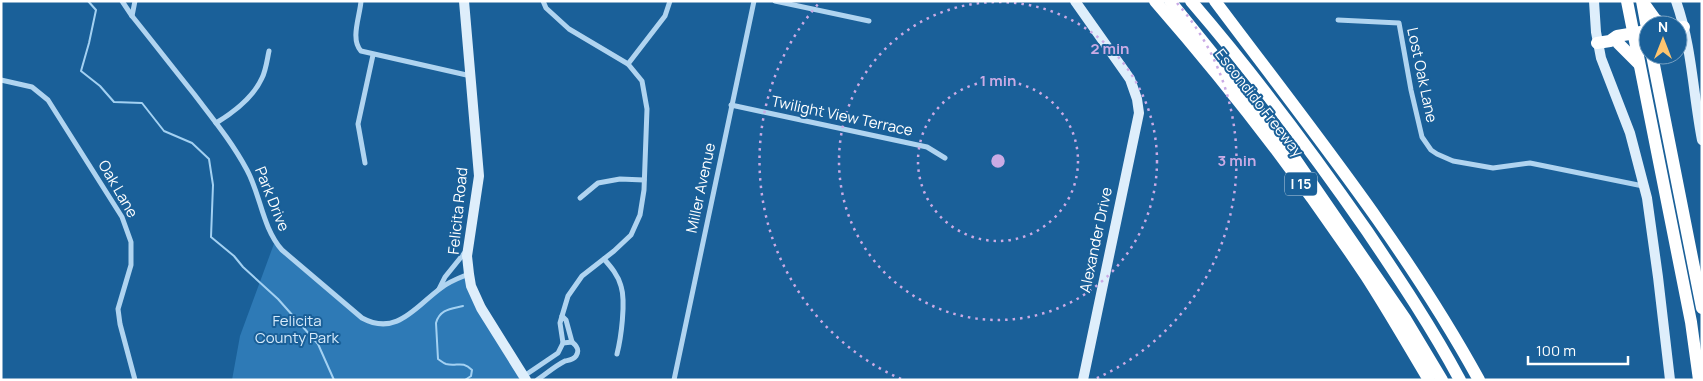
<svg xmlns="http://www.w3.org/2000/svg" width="1703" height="381" font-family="Manrope,sans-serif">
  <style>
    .green { fill: #2e7ab6 }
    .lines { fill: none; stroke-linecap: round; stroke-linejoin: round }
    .stream { stroke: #a3d1f2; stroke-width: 2 }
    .street { stroke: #b0d4f0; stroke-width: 5 }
    .secondary { stroke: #deeefb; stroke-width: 10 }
    .highway { stroke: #fff; stroke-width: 12 }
    .ring { fill: none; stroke: #caabe5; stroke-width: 2.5; stroke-dasharray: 2.5 5 }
    .labels { text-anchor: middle; stroke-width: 4; stroke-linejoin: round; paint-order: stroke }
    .shield { fill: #1a6099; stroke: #bacfe0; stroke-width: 1 }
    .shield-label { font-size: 14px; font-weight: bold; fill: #fff }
    .street-label { font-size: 15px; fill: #fff; stroke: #1a6099 }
    .park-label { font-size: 15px; fill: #d7ebfb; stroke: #1a6099 }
    .centre { fill: #caabe5; stroke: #1a6099; stroke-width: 2.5 }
    .ring-label { font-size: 15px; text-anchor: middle; font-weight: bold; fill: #caabe5; stroke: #1a6099; stroke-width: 4; stroke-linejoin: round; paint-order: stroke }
  </style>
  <rect width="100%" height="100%" fill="#1a6099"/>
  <path class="green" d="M275,241L357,315L373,323L397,322L439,289L469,274L471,286L526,380H232L240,336Z"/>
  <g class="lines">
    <g class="stream">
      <path d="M88,1L96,10L89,43L81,71L100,86L114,102L142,103L164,131L192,143L209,159L213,185L211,237L234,256L243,267L278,299L318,344L334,380"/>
      <path d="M463,306C451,309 440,309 436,323L438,359C441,361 443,363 446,364C457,367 462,360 472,370L471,376L465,380"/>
    </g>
    <g class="street">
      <path d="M122,1L132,16C153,42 173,68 194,94C213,119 232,142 247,170C261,196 262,227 282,250L362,318C397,337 416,306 441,288C450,281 459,278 469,274"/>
      <path d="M361,1C360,16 350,39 361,51L471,76"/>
      <path d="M543,1L546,8L569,29L628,64L642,81L647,109L644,190L640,215L631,235L614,251L582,276L568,296L562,316"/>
      <path d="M775,1L869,21"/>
      <path d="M132,16L135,1"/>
      <path d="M1338,20L1399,23L1411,90L1422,137L1431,150L1437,154L1453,161L1493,168L1530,163L1643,186"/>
      <path d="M628,64L665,16L670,1"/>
      <path d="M1,80L32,87L48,100L122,217L131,242V265L118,309L120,324L135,380"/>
      <path d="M731,105L927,147L945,158"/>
      <path d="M216,123C234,112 253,98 262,78C266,70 267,60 269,51"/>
      <path d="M365,163L358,124L373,55"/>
      <path d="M580,198L598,183L620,179L644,180"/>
      <path d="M604,259C611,267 618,275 621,286C626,302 621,338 617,354"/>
      <path d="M439,289L445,277L466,251"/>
      <path d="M563,343L560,323L562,316L566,320L572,342"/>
      <path d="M524,376L558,353L563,343L572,342C577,346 580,350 576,356C573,360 570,360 565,361C555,366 546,374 537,380"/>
      <path d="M674,380L754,1"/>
    </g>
    <g class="secondary">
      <path d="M464,1L479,176L467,256L469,274L471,286L481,308L526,380"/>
      <path d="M1075,1L1130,79L1137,99L1139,113L1083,380"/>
      <path d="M1594,1L1596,32L1601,58L1630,133L1647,198L1658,277L1670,380"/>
      <path d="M1676,1C1692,46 1693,94 1702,140"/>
    </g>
    <g class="highway">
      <path d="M1155,1C1231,88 1302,180 1366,276C1388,310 1408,345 1429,380"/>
      <path d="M1170,1L1280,137L1406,320L1442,380"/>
      <path d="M1191,1C1254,74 1312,152 1367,231C1400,280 1432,328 1460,380"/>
      <path d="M1215,1C1307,124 1405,245 1479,380"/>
      <path d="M1627,1L1691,322L1699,380"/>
      <path d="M1642,1L1648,34"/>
      <path d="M1645,5L1655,19L1664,25"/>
      <path d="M1678,28L1684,27"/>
      <path d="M1597,43L1610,41L1617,36L1647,31"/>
      <path d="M1618,43L1639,64"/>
      <path d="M1652,55L1702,308"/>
    </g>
  </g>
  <g class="ring">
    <circle cx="998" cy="161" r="80"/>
    <circle cx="998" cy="161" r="159"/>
    <path d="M901 379A239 239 0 0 1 819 3M1177 3A239 239 0 0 1 1095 379"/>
  </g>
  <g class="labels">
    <rect class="shield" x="1285" y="172.5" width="32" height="23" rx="4"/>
    <g class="shield-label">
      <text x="1301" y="189">I 15</text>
    </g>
    <g class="street-label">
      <text transform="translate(1422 75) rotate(78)" y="5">Lost Oak Lane</text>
      <text transform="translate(1259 103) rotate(52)" y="5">Escondido Freeway</text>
      <text transform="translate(842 116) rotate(12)" y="5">Twilight View Terrace</text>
      <text transform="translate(701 188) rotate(-78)" y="5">Miller Avenue</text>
      <text transform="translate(118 189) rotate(60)" y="5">Oak Lane</text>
      <text transform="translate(272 199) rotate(68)" y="5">Park Drive</text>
      <text transform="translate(458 211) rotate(-84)" y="5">Felicita Road</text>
      <text transform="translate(1096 240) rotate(-78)" y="5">Alexander Drive</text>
    </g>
    <g class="park-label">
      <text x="297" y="326">Felicita<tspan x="297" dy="17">County Park</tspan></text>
    </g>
  </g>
  <circle cx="998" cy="161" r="8" class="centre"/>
  <g class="ring-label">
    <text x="1110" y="54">2 min</text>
    <text x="998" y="86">1 min</text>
    <text x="1237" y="166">3 min</text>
  </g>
  <rect width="1703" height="381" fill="none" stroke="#ffffff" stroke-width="5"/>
  <g transform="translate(1663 40)"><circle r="24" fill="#1a6099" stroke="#76a0c2"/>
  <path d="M0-4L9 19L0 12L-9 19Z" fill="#ffc56f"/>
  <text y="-8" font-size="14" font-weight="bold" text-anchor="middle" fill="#ffffff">N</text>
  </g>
  <path d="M1528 356v8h100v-8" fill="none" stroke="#ffffff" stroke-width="2.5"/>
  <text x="1536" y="356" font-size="15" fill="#ffffff" stroke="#1a6099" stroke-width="4" paint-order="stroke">100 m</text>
</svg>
